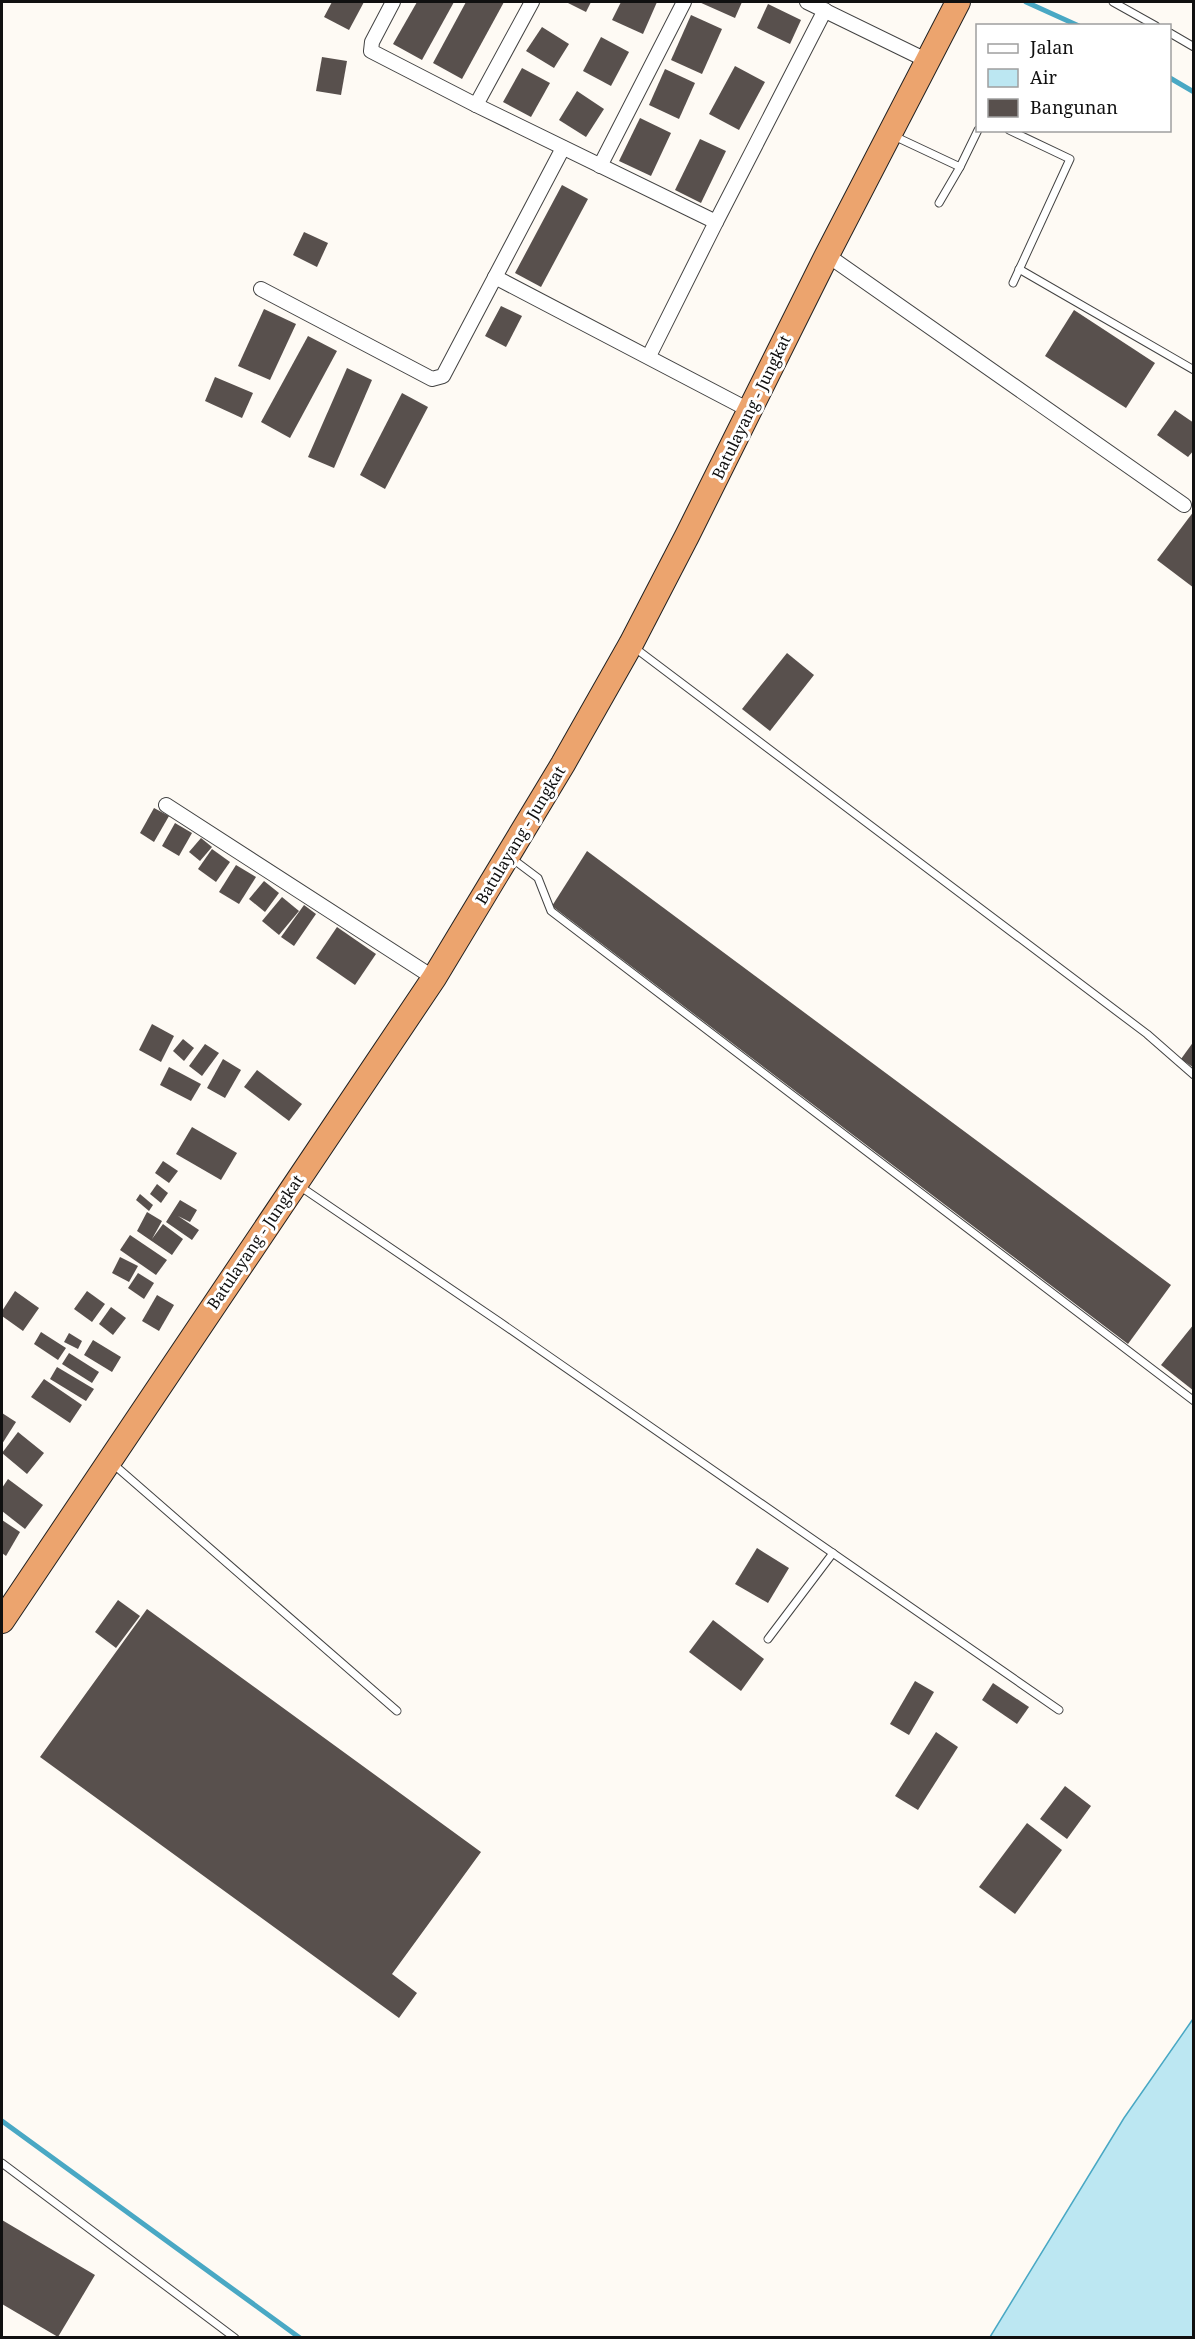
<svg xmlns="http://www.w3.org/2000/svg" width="1195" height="2339" font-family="'Noto Serif',serif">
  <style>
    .water { fill: #bce7f2; stroke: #49a8c4; stroke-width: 1.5 }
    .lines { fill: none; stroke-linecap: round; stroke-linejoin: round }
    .stream { stroke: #49a8c4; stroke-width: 5 }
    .building { fill: #58504d }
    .service-casing { stroke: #434343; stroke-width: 9 }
    .minor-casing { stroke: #434343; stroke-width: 16 }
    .trunk-casing { stroke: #212121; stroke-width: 26 }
    .service { stroke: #fff; stroke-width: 7 }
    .minor { stroke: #fff; stroke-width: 14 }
    .trunk { stroke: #eca46e; stroke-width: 24 }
    .labels { text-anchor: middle; stroke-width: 6; stroke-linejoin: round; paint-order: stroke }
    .street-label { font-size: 16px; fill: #101010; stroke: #fff }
  </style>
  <rect width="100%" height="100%" fill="#fefaf4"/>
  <path class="water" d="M1193,2019V2337H990L1124,2118Z"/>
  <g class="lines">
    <g class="stream">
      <path d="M1026,2L1079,26"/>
      <path d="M1170,78L1194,92"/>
      <path d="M2,2121L300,2338"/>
    </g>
  </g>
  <g class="building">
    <path d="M332,2H364L349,30L324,17Z"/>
    <path d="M417,2H454L422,60L393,44Z"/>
    <path d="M466,2H504L462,79L433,63Z"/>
    <path d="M566,2H591L586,12Z"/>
    <path d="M621,2H657L643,34L612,20Z"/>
    <path d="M699,2H742L735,18Z"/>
    <path d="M768,4L801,20L790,44L757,28Z"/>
    <path d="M691,15L722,29L702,74L671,60Z"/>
    <path d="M542,27L569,44L554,68L526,51Z"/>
    <path d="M601,37L629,52L611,86L583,71Z"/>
    <path d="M322,57L347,61L341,95L316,91Z"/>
    <path d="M735,66L765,82L739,130L709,114Z"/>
    <path d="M522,68L550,83L531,117L503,102Z"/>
    <path d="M665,69L695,83L679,119L649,105Z"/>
    <path d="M577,91L604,109L586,137L559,120Z"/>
    <path d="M640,118L671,133L651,176L619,161Z"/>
    <path d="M700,139L726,151L701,203L675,190Z"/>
    <path d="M562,185L588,199L541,287L515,273Z"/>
    <path d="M304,232L328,243L317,267L293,255Z"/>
    <path d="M501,306L522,316L506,347L485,336Z"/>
    <path d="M264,309L296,324L270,380L238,366Z"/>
    <path d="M1074,310L1155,363L1126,408L1045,356Z"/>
    <path d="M308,336L337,351L290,438L261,422Z"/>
    <path d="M347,368L372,380L334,468L308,457Z"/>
    <path d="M215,377L253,393L242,418L205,401Z"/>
    <path d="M402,393L428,407L385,489L360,475Z"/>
    <path d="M1175,410L1194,423V450L1188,457L1157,435Z"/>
    <path d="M1194,511V588L1157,560Z"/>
    <path d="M787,653L814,675L770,731L742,709Z"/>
    <path d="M154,808L169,816L154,842L140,833Z"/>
    <path d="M175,823L192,833L179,856L162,846Z"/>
    <path d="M201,838L212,847L200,861L189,852Z"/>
    <path d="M212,849L230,862L216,882L198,869Z"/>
    <path d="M587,851L1171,1285L1128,1344L552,906Z"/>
    <path d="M236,865L256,877L239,904L219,892Z"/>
    <path d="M264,881L279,893L265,912L249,899Z"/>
    <path d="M282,897L299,911L279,935L262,921Z"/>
    <path d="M304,905L316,914L294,946L281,937Z"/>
    <path d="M337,927L376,954L355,985L316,958Z"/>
    <path d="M152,1024L174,1036L161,1062L139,1050Z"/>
    <path d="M183,1039L194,1048L184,1061L173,1051Z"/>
    <path d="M1194,1041V1068L1181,1059Z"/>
    <path d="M205,1044L219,1053L202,1076L189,1066Z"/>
    <path d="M223,1059L241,1070L225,1098L207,1088Z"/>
    <path d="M169,1067L201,1084L191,1101L160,1085Z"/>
    <path d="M257,1070L302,1104L289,1121L244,1087Z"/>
    <path d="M192,1127L237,1153L221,1180L176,1154Z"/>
    <path d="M163,1161L178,1171L169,1183L155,1173Z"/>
    <path d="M157,1184L168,1193L161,1203L150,1194Z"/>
    <path d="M140,1194L153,1205L149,1211L136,1200Z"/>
    <path d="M180,1200L197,1210L190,1222L178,1216L199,1230L192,1240L166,1222Z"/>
    <path d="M147,1212L162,1221L152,1239L163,1224L183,1239L172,1255L137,1231Z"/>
    <path d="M130,1235L167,1260L156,1275L120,1250Z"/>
    <path d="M120,1257L138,1266L129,1282L112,1273Z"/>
    <path d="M138,1273L154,1283L144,1299L128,1288Z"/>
    <path d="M15,1291L39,1308L23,1331L2,1316V1311Z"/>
    <path d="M87,1291L105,1304L92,1322L74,1309Z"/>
    <path d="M157,1295L174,1305L159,1331L142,1321Z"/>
    <path d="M111,1307L126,1318L113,1335L99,1324Z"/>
    <path d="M1194,1324V1391L1161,1365Z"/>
    <path d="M41,1332L66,1348L58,1360L34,1344Z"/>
    <path d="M69,1333L82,1341L78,1349L64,1342Z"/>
    <path d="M93,1340L121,1357L112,1372L84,1355Z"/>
    <path d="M69,1353L99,1372L92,1383L62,1364Z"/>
    <path d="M57,1367L94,1389L86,1401L50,1379Z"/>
    <path d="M44,1379L82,1405L70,1423L31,1397Z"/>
    <path d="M2,1413L16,1422L2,1444Z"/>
    <path d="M18,1432L44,1453L27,1474L2,1453Z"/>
    <path d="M8,1479L43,1505L25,1529L2,1511V1488Z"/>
    <path d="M2,1520L20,1532L6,1556L2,1553Z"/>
    <path d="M757,1548L789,1568L768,1603L735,1584Z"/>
    <path d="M118,1600L140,1616L116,1648L95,1632Z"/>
    <path d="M147,1609L481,1852L392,1974L417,1993L399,2018L40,1757Z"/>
    <path d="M713,1620L764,1659L741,1691L689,1652Z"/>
    <path d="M915,1681L934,1692L909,1735L890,1724Z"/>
    <path d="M993,1683L1029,1707L1017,1724L982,1700Z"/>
    <path d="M936,1732L958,1747L918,1810L895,1796Z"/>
    <path d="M1065,1786L1091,1806L1067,1839L1040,1819Z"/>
    <path d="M1027,1823L1062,1850L1015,1914L979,1887Z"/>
    <path d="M2,2220L95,2275L58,2337L2,2304Z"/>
  </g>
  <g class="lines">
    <g class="service-casing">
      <g id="service">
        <path d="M1113,2L1156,26"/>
        <path d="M1170,33L1194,47"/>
        <path d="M1009,130L1070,159L1013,283"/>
        <path d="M894,136L960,167L978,130"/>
        <path d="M939,203L960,167"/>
        <path d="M1019,269L1194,370"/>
        <path d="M635,648L1147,1034L1194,1075"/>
        <path d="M509,860L518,863L538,878L551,911L1194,1401"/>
        <path d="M298,1185L501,1323L1059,1710"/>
        <path d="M112,1463L397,1711"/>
        <path d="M768,1639L833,1553"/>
        <path d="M2,2163L235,2338"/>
      </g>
    </g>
    <g class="minor-casing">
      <g id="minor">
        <path d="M393,2L372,42L371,51L476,105L716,222L649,356"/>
        <path d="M807,2L926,60"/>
        <path d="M476,105L532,2"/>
        <path d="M600,166L684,2"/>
        <path d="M716,222L825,10"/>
        <path d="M827,255L1184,505"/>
        <path d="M495,277L749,410"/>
        <path d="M261,289L432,379L443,376L563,148"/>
        <path d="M166,805L434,978"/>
      </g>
    </g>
    <g class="trunk-casing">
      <path id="trunk" d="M2,1621L434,978L563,764L631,644L687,536L827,255L958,2"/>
    </g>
    <use href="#service" class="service"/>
    <use href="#minor" class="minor"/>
    <use href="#trunk" class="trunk"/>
  </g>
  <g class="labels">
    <g class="street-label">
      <text transform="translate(751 407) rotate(-64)" y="6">Batulayang - Jungkat</text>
      <text transform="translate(520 835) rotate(-59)" y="6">Batulayang - Jungkat</text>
      <text transform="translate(255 1242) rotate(-56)" y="6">Batulayang - Jungkat</text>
    </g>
  </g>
  <rect width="1195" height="2339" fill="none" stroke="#101010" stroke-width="6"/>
  <rect x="976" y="24" width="195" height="108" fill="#ffffff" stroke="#9f9f9f" stroke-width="1.5"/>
  <rect x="988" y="44" width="30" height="9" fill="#ffffff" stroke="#9f9f9f" stroke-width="1.5"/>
  <text x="1030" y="54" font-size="18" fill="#101010">Jalan</text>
  <rect x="988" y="69" width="30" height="18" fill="#bce7f2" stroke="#9f9f9f" stroke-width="1.5"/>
  <text x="1030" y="84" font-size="18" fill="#101010">Air</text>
  <rect x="988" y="99" width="30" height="18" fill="#58504d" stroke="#9f9f9f" stroke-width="1.5"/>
  <text x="1030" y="114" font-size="18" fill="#101010">Bangunan</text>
</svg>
